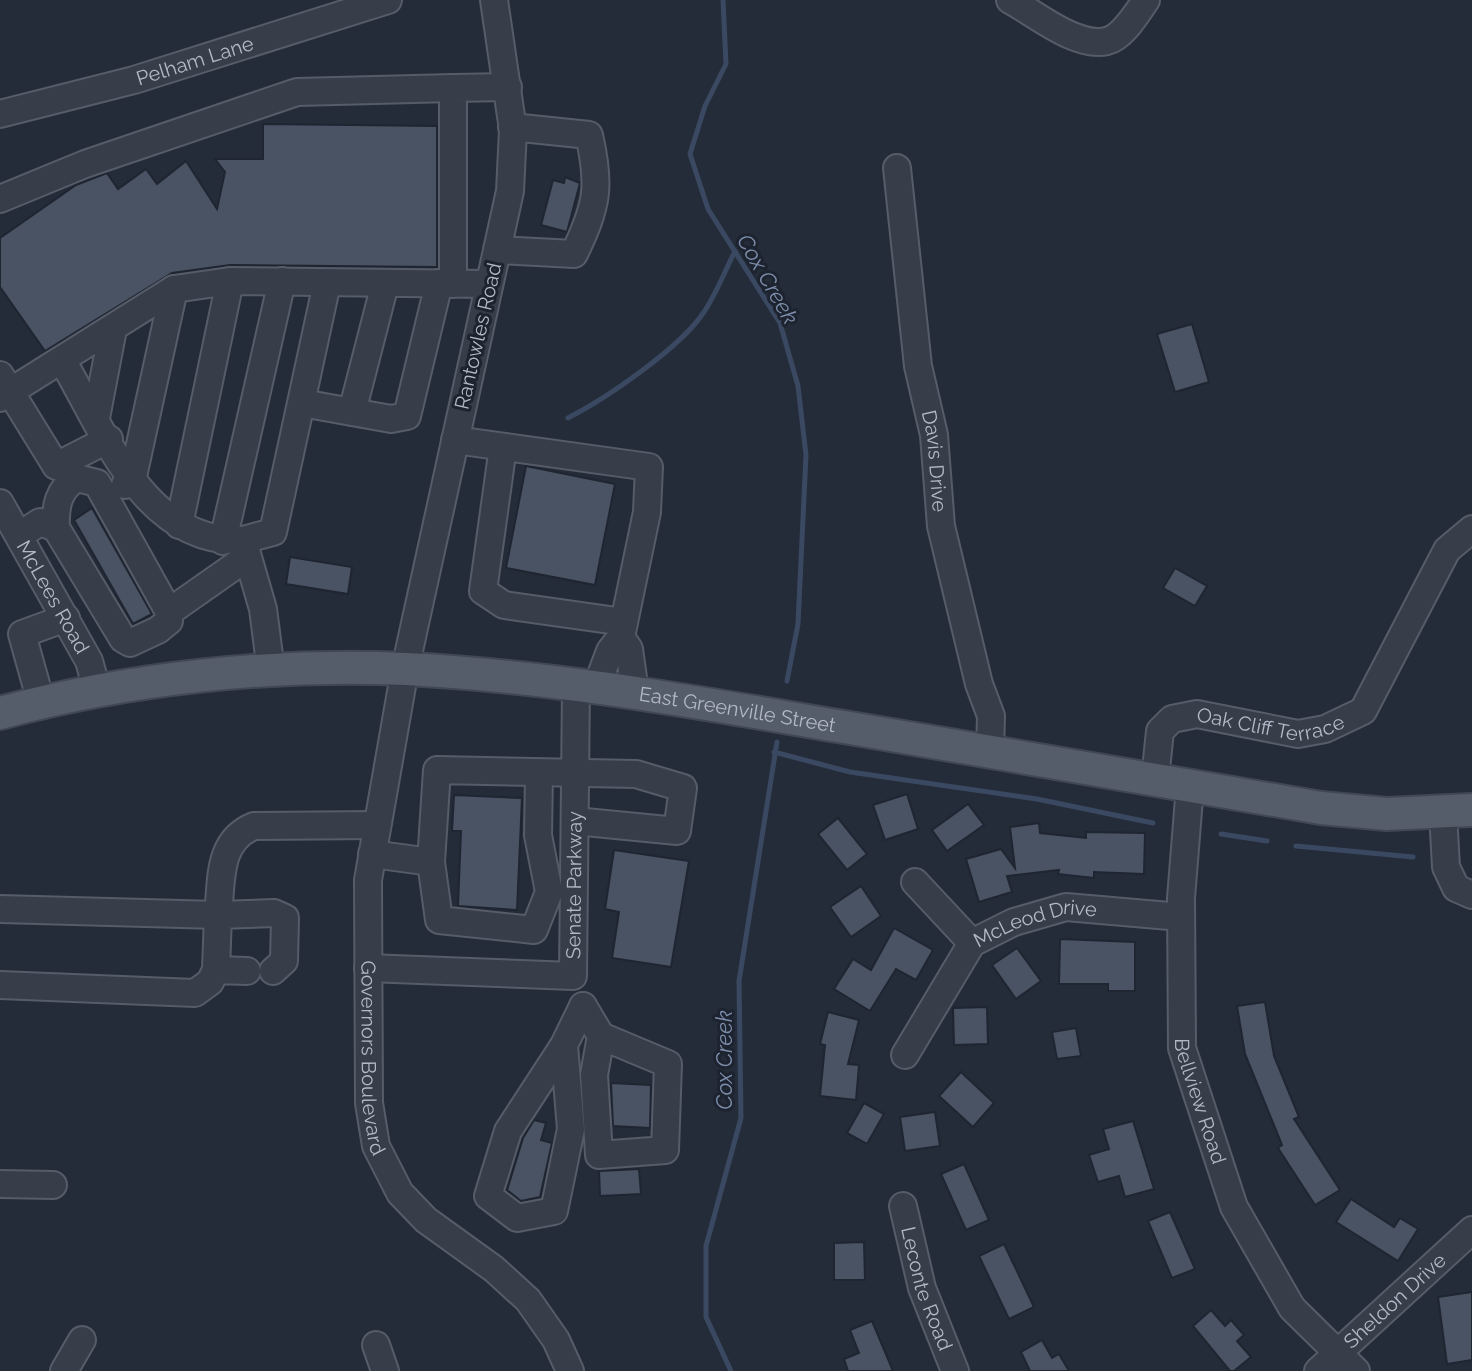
<svg xmlns="http://www.w3.org/2000/svg" width="1472" height="1371" font-family="Raleway,sans-serif">
  <style>
    .lines { fill: none; stroke-linecap: round; stroke-linejoin: round }
    .stream { stroke: #3a4961; stroke-width: 5 }
    .building { fill: #4a5363; stroke: #1f2531; stroke-width: 2 }
    .minor-casing { stroke: #565c68; stroke-width: 30 }
    .major-casing { stroke: #414753; stroke-width: 36 }
    .minor { stroke: #373e4a; stroke-width: 26 }
    .major { stroke: #555d6a; stroke-width: 32 }
    .labels { text-anchor: middle; stroke-width: 6; stroke-linejoin: round; paint-order: stroke }
    .street-label { font-size: 20px; fill: #b3b9c6; stroke: #1d232f }
    .water-label { font-size: 22px; font-style: italic; fill: #7c8eab; stroke: #1d232f }
  </style>
  <rect width="100%" height="100%" fill="#242c39"/>
  <g class="lines">
    <g class="stream">
      <path d="M723,0L726,64L705,106L690,154L708,209L780,323L798,386L806,455L798,624L787,681"/>
      <path d="M568,418C607,398 680,348 704,312C716,294 725,271 735,251"/>
      <path d="M774,752L850,772L1037,799L1153,823"/>
      <path d="M1221,834L1267,841"/>
      <path d="M1296,846L1413,857"/>
      <path d="M731,1371L706,1317V1246L741,1118L739,981L777,742"/>
    </g>
  </g>
  <g class="building">
    <path d="M263,124L437,126V267L230,265L172,273L45,351L0,287V238L76,185L107,173L118,189L146,169L157,184L186,161L217,209L225,172L215,159H263Z"/>
    <path d="M565,177L580,183L567,232L541,225L553,180L564,183Z"/>
    <path d="M1192,324L1209,382L1175,392L1157,334Z"/>
    <path d="M526,466L615,484L595,585L506,568Z"/>
    <path d="M92,508L152,614L133,624L74,520Z"/>
    <path d="M290,557L352,567L348,594L286,584Z"/>
    <path d="M1175,568L1207,586L1195,606L1163,588Z"/>
    <path d="M907,794L918,829L885,840L873,805Z"/>
    <path d="M454,795L522,798L517,910L458,906L461,831H452Z"/>
    <path d="M968,804L984,825L947,851L932,830Z"/>
    <path d="M838,818L867,854L847,870L818,834Z"/>
    <path d="M1039,823L1040,833L1086,838V832L1145,833L1144,874L1094,872V878L1058,874L1059,870L1007,876L1012,892L979,902L966,859L1001,849L1015,868L1010,827Z"/>
    <path d="M614,850L689,861L671,967L612,958L619,912L605,909Z"/>
    <path d="M861,886L881,916L851,937L830,907Z"/>
    <path d="M894,928L933,950L916,980L896,969L870,1011L834,989L853,959L871,970Z"/>
    <path d="M1060,939L1135,942V991H1108V984H1059Z"/>
    <path d="M1017,948L1041,981L1016,999L992,965Z"/>
    <path d="M1265,1002L1274,1056L1299,1117L1294,1119L1340,1190L1315,1205L1278,1148L1282,1145L1245,1054L1237,1006Z"/>
    <path d="M987,1007L988,1044L954,1045L953,1008Z"/>
    <path d="M828,1012L859,1020L848,1064L859,1065L856,1100L820,1096L825,1045L820,1044Z"/>
    <path d="M1076,1028L1081,1056L1057,1059L1052,1032Z"/>
    <path d="M961,1072L994,1103L973,1127L939,1096Z"/>
    <path d="M611,1083L651,1085L650,1128L613,1126Z"/>
    <path d="M864,1103L884,1114L867,1144L847,1133Z"/>
    <path d="M935,1112L940,1146L905,1151L900,1117Z"/>
    <path d="M534,1120L546,1123L541,1140L552,1143L540,1197L521,1201L507,1190L523,1138Z"/>
    <path d="M1133,1121L1154,1189L1125,1197L1119,1176L1098,1182L1089,1155L1109,1149L1103,1129Z"/>
    <path d="M964,1164L989,1220L966,1230L941,1174Z"/>
    <path d="M639,1169L641,1194L600,1196L599,1171Z"/>
    <path d="M1351,1199L1394,1227L1400,1218L1418,1229L1398,1261L1336,1222Z"/>
    <path d="M1170,1212L1195,1269L1172,1278L1148,1221Z"/>
    <path d="M864,1242L865,1280H834V1243Z"/>
    <path d="M1004,1244L1034,1307L1009,1319L979,1256Z"/>
    <path d="M1472,1292V1360L1447,1364L1438,1297Z"/>
    <path d="M1211,1310L1225,1326L1231,1320L1244,1335L1237,1341L1251,1357L1234,1371H1230L1193,1326Z"/>
    <path d="M872,1321L893,1371H848L844,1359L859,1353L850,1330Z"/>
    <path d="M1042,1340L1052,1358L1059,1354L1069,1371H1030L1021,1352Z"/>
  </g>
  <g class="lines">
    <g class="minor-casing">
      <g id="minor">
        <path id="s1" d="M494,0L513,130L510,191L405,669L368,880L369,1103L376,1146L400,1193L426,1220L494,1269L528,1300L556,1340L570,1371"/>
        <path d="M1010,0C1036,14 1076,48 1107,41C1123,37 1137,13 1146,0"/>
        <path id="s2" d="M0,114L134,80L388,0"/>
        <path id="s3" d="M897,168L918,366L934,435L941,526L979,684L991,716L990,751"/>
        <path d="M0,199L85,164L297,92L453,88"/>
        <path d="M497,250L574,254C597,206 601,187 589,135L512,127"/>
        <path d="M453,284V88L508,87"/>
        <path d="M62,360C104,431 145,545 243,540L263,609L271,671"/>
        <path d="M0,375L56,466L109,439"/>
        <path d="M0,398L174,289L230,281L489,284"/>
        <path d="M302,403L391,419L407,416L439,283"/>
        <path d="M352,412L385,284"/>
        <path d="M96,418L113,329"/>
        <path d="M455,440L649,467L647,512L621,637"/>
        <path d="M503,447L483,591L504,605L624,622"/>
        <path d="M125,485L132,481L174,289"/>
        <path id="s4" d="M0,503L89,661L98,693"/>
        <path d="M179,525L230,281"/>
        <path d="M20,535L40,522L56,528L123,639L130,643L158,630L169,621V612L97,483L77,478C58,489 55,507 56,528"/>
        <path d="M243,540L273,532L327,283"/>
        <path d="M223,541L282,281"/>
        <path d="M169,612L246,558"/>
        <path d="M596,688L610,651L621,637L629,649L635,692"/>
        <path d="M41,702L22,634L66,618"/>
        <path id="s5" d="M1155,779L1160,731L1172,719L1197,714L1298,734L1325,729L1363,711L1447,550L1472,529"/>
        <path id="s6" d="M1190,786L1181,898L1182,1048L1234,1207L1292,1308L1356,1371"/>
        <path d="M1443,813L1446,867L1456,888L1472,895"/>
        <path d="M372,854L431,862L437,770L636,774L683,788L677,831L575,821"/>
        <path d="M431,862L439,920L534,930L549,892L538,835L539,774"/>
        <path d="M915,882L972,943"/>
        <path d="M0,909L218,915C222,880 217,841 254,826L377,825"/>
        <path id="s7" d="M368,968L573,976L576,686"/>
        <path d="M216,970L218,915L274,913L285,918L284,961L273,971"/>
        <path d="M0,985L195,993L210,982L216,970L247,971"/>
        <path d="M583,1006L601,1036L594,1075L599,1155L665,1150L668,1064L601,1036"/>
        <path d="M564,1045L571,1129L554,1211L517,1218L488,1196L508,1131L564,1045L583,1006"/>
        <path id="s8" d="M905,1055L972,943L1014,922L1066,907L1181,917"/>
        <path d="M0,1184L53,1185"/>
        <path id="s9" d="M903,1206L922,1288L955,1371"/>
        <path d="M376,1345L385,1371"/>
        <path d="M64,1371L82,1340"/>
        <path id="s10" d="M1318,1371L1472,1230"/>
      </g>
    </g>
    <g class="major-casing">
      <g id="major">
        <path id="s11" d="M0,713C129,678 272,663 406,669C551,676 695,702 838,726C999,753 1160,781 1321,808L1387,814L1472,810"/>
      </g>
    </g>
    <use href="#minor" class="minor"/>
    <use href="#major" class="major"/>
  </g>
  <g class="labels">
    <g class="street-label">
      <text dy="7" stroke="none"><textPath href="#s2" startOffset="202">Pelham Lane</textPath></text>
      <text transform="translate(478 336) rotate(-77)" y="7">Rantowles Road</text>
      <text dy="7" stroke="none"><textPath href="#s3" startOffset="296">Davis Drive</textPath></text>
      <text dy="7" stroke="none"><textPath href="#s4" startOffset="108">McLees Road</textPath></text>
      <text dy="7" stroke="none"><textPath href="#s11" startOffset="744">East Greenville Street</textPath></text>
      <text dy="7" stroke="none"><textPath href="#s5" startOffset="166">Oak Cliff Terrace</textPath></text>
      <text dy="7" stroke="none"><textPath href="#s7" startOffset="296">Senate Parkway</textPath></text>
      <text dy="7" stroke="none"><textPath href="#s8" startOffset="198">McLeod Drive</textPath></text>
      <text dy="7" stroke="none"><textPath href="#s1" startOffset="1074">Governors Boulevard</textPath></text>
      <text dy="7" stroke="none"><textPath href="#s6" startOffset="318">Bellview Road</textPath></text>
      <text dy="7" stroke="none"><textPath href="#s9" startOffset="86">Leconte Road</textPath></text>
      <text dy="7" stroke="none"><textPath href="#s10" startOffset="104">Sheldon Drive</textPath></text>
    </g>
    <g class="water-label">
      <text transform="translate(768 279) rotate(60)" y="8">Cox Creek</text>
      <text transform="translate(724 1060) rotate(-90)" y="8">Cox Creek</text>
    </g>
  </g>
</svg>
